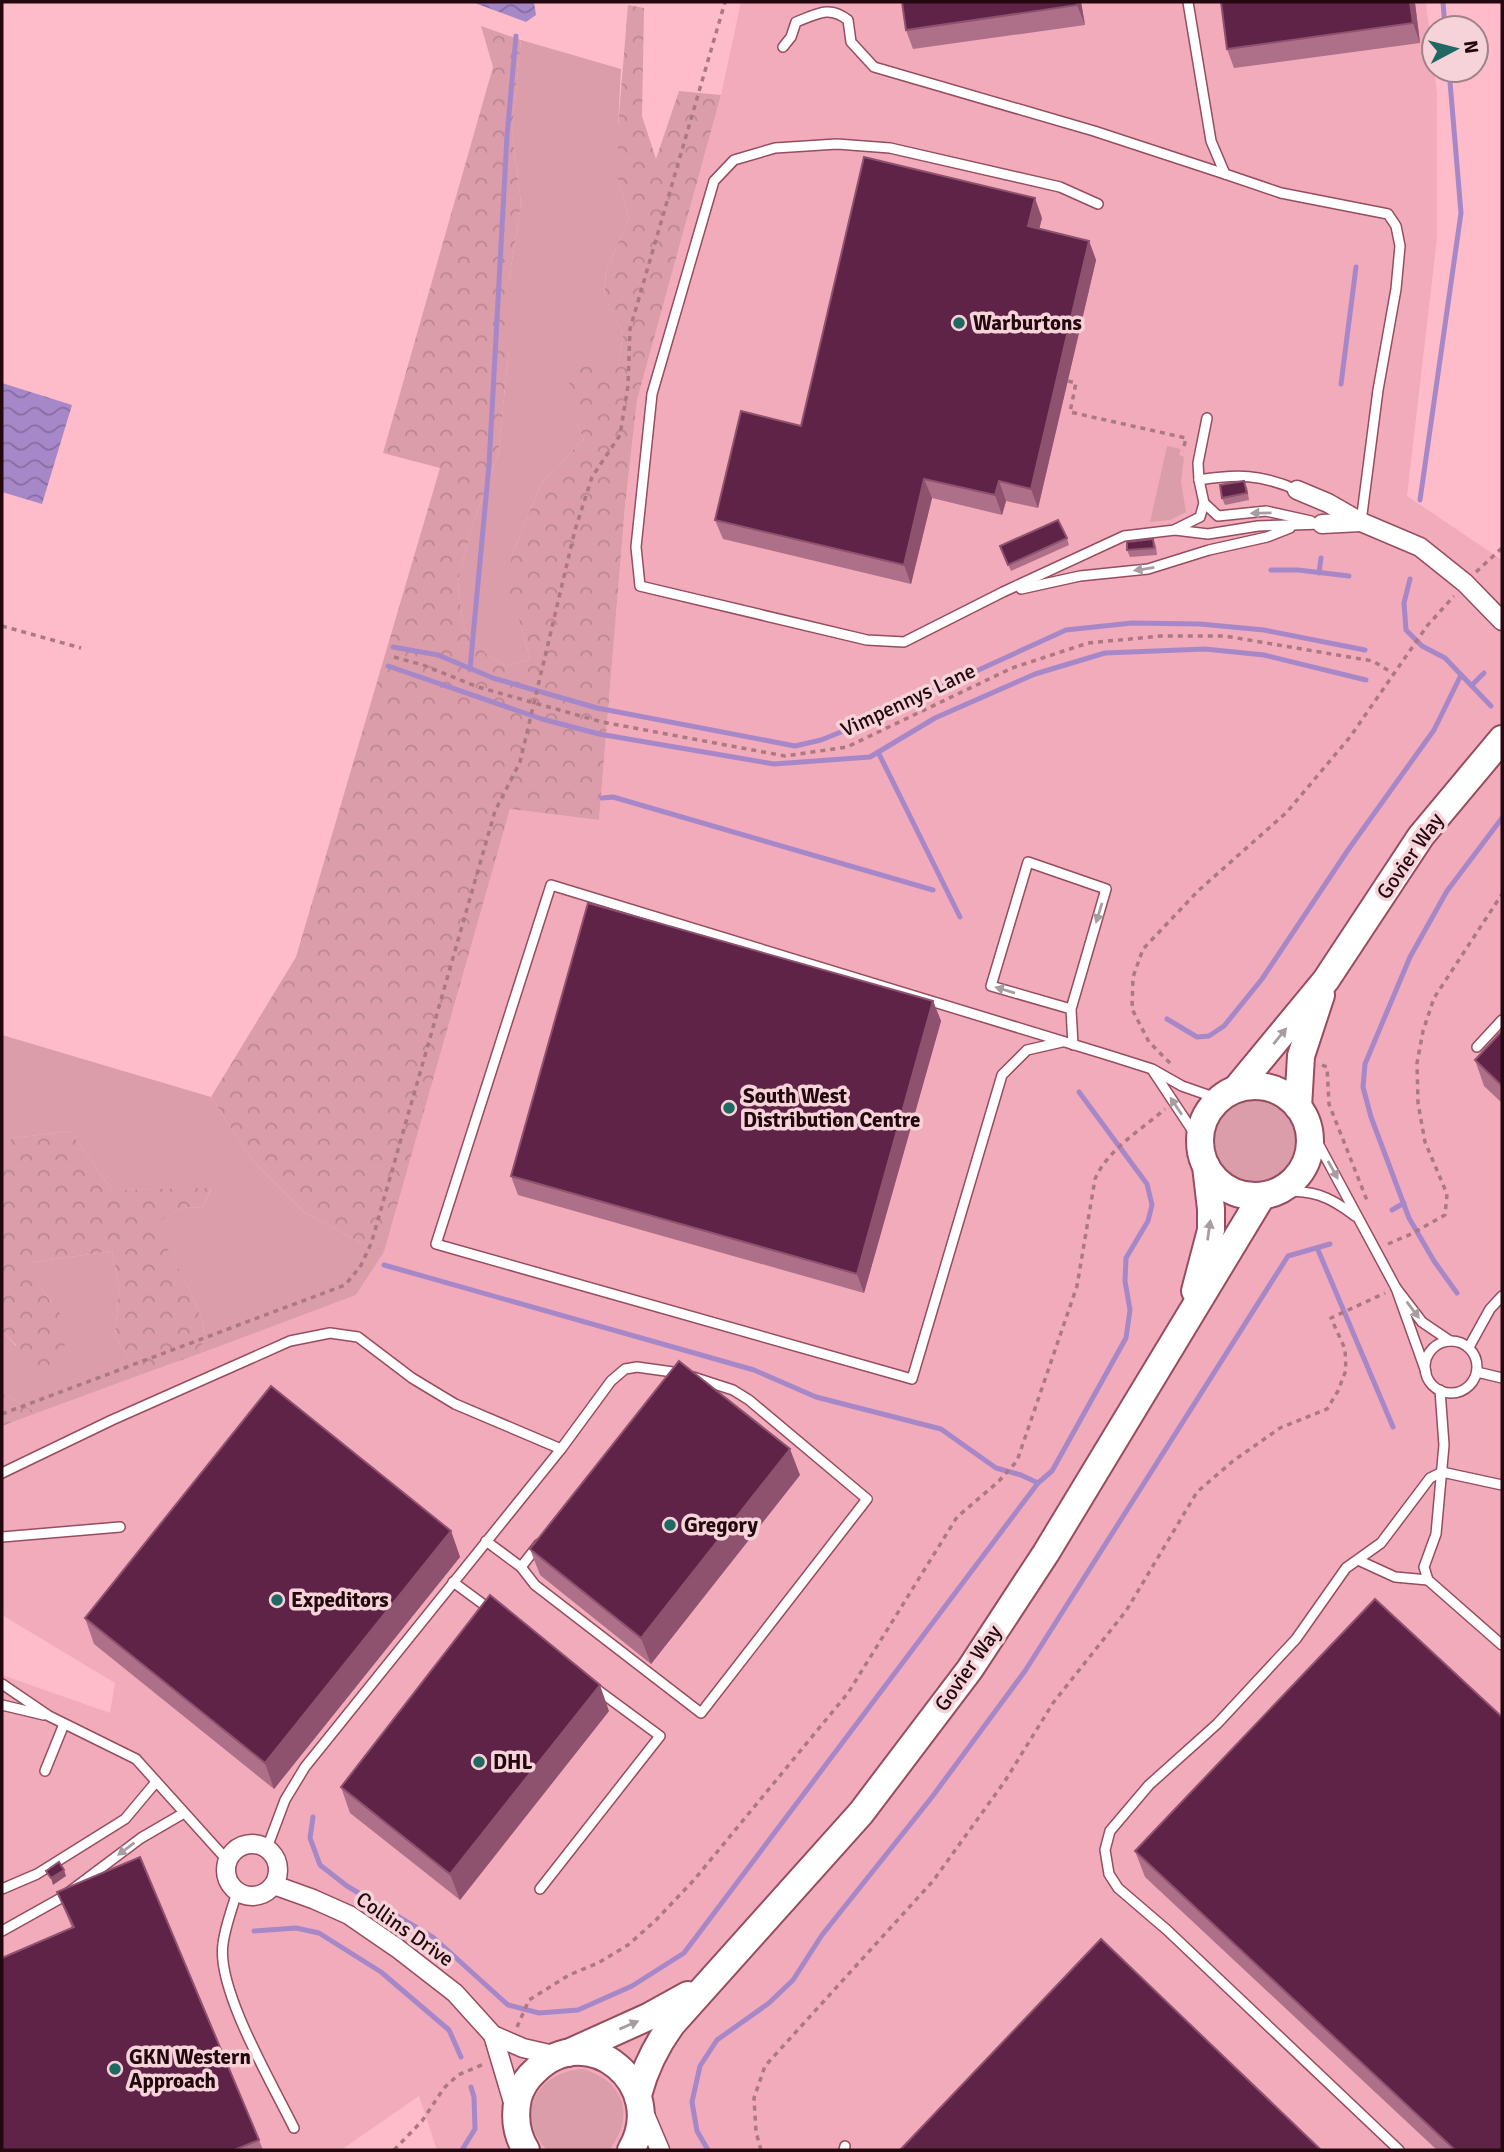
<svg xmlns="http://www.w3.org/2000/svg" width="1504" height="2152" font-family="Signika,sans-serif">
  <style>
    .built { fill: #f2abba }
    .grass { fill: #db9daa }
    .forest { fill: url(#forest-crowns) }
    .water { fill: url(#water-waves) }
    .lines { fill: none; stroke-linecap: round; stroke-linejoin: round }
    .stream { stroke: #a688c8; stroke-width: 5 }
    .lane-casing { stroke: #964d5f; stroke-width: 12 }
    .street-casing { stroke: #964d5f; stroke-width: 21 }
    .secondary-casing { stroke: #964d5f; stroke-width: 30 }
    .path { stroke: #ac7884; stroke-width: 3.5; stroke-dasharray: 5 5; stroke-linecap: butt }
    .lane { stroke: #fff; stroke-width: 9 }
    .street { stroke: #fff; stroke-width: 18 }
    .secondary { stroke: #fff; stroke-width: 26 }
    .wall { fill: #ae6f88 }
    .shaded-wall { fill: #8e516e }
    .building { fill: #5e2347; stroke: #8e516e; stroke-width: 2 }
    .oneway { fill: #a79c9f }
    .poi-dot { fill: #206962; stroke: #f6d3d9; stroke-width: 2.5 }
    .labels { text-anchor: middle; stroke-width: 7; stroke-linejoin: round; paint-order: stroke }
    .poi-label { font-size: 21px; font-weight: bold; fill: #240810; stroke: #f6d3d9; text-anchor: start }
    .street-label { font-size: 21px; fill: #240810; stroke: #f6d3d9 }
  </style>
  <defs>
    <pattern id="forest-crowns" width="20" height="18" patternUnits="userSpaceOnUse" patternTransform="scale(1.75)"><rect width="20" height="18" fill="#db9daa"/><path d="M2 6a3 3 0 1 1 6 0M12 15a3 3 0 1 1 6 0" fill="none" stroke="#bc8691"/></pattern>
    <pattern id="water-waves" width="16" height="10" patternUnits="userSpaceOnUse" patternTransform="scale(1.75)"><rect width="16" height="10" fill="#a688c8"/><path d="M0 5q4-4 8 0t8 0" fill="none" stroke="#876da1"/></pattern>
  </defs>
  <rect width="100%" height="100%" fill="#febbc9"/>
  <path class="built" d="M741,2H1426L1437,93V238L1407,496L1502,560V2150H437L419,2096L341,2150H2V1675L110,1713L115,1683L2,1615V1426L356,1295L384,1252L510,809L599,820L625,506L637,400L721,95Z"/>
  <g class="grass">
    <path d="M521,40L621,69L618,127V179L629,218L606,271L604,296L623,333L618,369L580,357L575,420L584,439L542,482L512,555L522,628L530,659L506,666L488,656L463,627L458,581L472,526L498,455L509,349V281L521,203L512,133Z"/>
    <path d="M1167,446L1181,449L1179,455L1184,457L1181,482L1186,512L1170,520L1150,522Z"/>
    <path d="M2,1035L211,1097L253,1161L304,1212L358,1241L384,1252L356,1295L201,1353L204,1325L190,1290L153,1224L182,1208L203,1207L211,1189L112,1190L70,1131L13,1138L2,1146Z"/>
    <circle cx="1255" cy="1141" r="41"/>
    <path d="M112,1251L119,1288L115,1337L140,1375L37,1413L2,1393V1331L16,1346L52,1302L27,1271L34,1262Z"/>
    <path d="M582,2069C624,2080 636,2116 609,2150H547C513,2115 537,2072 582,2069Z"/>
  </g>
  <g class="forest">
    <path d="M628,5L644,8L642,116L656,159L679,91L721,95L637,400L625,506L599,820L510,809L384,1252L358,1241L304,1212L253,1161L211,1097L296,957L440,468L383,453L493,67L481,26L521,40L512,133L521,203L509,281V349L498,455L472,526L458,581L463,627L488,656L506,666L530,659L522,628L507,585L512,555L542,482L584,439L575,420L569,383L580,357L618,368L623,333L604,297L606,271L629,218L618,179V127Z"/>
    <path d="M70,1131L112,1190L211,1188L203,1207L182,1208L154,1224L190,1290L204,1325L201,1353L140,1375L115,1337L119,1288L112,1251L34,1262L28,1271L71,1328L59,1360L41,1370L2,1331V1146L13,1138Z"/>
    <path d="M2,1393L37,1413L2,1426Z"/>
  </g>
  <g class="water">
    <path d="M472,2H534L536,15L526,22Z"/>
    <path d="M2,383L72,405L42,504L2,492Z"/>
  </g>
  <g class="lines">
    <g class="stream">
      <path d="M1443,2L1445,28"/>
      <path d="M1341,384L1356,267"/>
      <path d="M1420,500L1461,213L1449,70"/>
      <path d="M1271,570H1298L1349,576"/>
      <path d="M1319,573L1321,558"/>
      <path d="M1410,579L1404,603L1406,630L1422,646L1445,658L1491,706"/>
      <path d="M393,647L438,655L493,678L597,708L795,746L821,740L851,728L1066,630L1132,623L1200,624L1264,630L1365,650"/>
      <path d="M388,666L542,719L599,734L774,764L870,757L935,718L1035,674L1105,653L1205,649L1264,655L1366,680"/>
      <path d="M470,669L489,465L507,136L516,36"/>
      <path d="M1472,685L1484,673"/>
      <path d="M878,752L960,917"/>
      <path d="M602,798L613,797L933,890"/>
      <path d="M1167,1019L1197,1037L1209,1036L1224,1026L1262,979L1348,850L1434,730L1461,675"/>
      <path d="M1392,1210L1404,1203"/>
      <path d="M1318,1250L1393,1427"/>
      <path d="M384,1265L754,1370L816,1397L941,1429L996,1468L1021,1475L1038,1483"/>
      <path d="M1457,1293L1434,1261L1409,1218L1371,1117L1363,1087L1365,1064L1410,957L1447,891L1502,818"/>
      <path d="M313,1817L310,1838L320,1865L347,1886L434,1938L508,2005L539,2013L578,2010L632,1986L684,1953L1038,1483L1052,1471L1126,1338L1130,1310L1125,1281L1126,1258L1148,1221L1152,1205L1147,1184L1079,1092"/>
      <path d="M254,1931L296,1928L319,1933L381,1972L449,2030L461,2057"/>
      <path d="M462,2150L475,2129L474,2097L471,2087"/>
      <path d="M708,2150L697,2131L692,2102L700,2066L717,2040L769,2003L793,1980L822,1935L932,1797L1025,1671L1288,1256L1330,1244"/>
    </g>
    <g class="lane-casing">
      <g id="lane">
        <path d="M1188,2L1211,141L1225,174L1281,193L1388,214L1396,226L1400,246L1396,289L1378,390L1361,522"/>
        <path d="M783,47L791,37L796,22C817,14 829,5 848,20L851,42L874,67L1094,131L1225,174"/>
        <path d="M1098,204L1060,187L890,148L837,144L775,148L734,160L714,181L652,394L636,547L640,586L867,640L904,642L1003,592L1124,536L1175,530L1208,534L1258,526L1322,524"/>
        <path d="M1199,480L1198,463L1207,418"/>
        <path d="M1204,503L1218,516L1266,511L1311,521"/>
        <path d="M1176,529L1200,517L1204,503L1199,480C1237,474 1261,474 1297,490"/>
        <path d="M1021,589L1080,576L1148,569L1209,550L1267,537L1290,528"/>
        <path d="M1071,1009L991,986L1028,862L1106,889L1071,1009L1073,1045"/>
        <path d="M1062,1042L1027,1050L1002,1075L912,1379L436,1244L551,885L1111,1056L1152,1069L1182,1086L1219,1099"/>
        <path d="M1477,1047L1502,1020"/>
        <path d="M1153,1071L1200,1142"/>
        <path d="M1306,1121L1396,1288"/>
        <path d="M1278,1191C1312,1190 1328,1195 1355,1216"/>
        <circle cx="1451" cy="1367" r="26"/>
        <path d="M1469,1347L1490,1309L1502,1296"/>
        <path d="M1426,1372L1396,1288L1422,1322L1450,1341"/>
        <path d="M1477,1372L1502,1378"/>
        <path d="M1440,1390L1444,1445L1436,1534L1424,1567L1428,1580L1502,1645"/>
        <path d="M2,1473L112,1420L290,1341L330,1333L358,1337L412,1378L455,1404L561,1449"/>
        <path d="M2,1537L120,1527"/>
        <path d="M486,1541L521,1567L535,1585L701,1713L867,1499L749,1400L733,1390L693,1377"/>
        <path d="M1358,1560L1395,1577L1428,1580"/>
        <path d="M521,1567L539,1544"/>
        <path d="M453,1582L491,1610"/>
        <path d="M2,1684L49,1716L136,1759L227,1860"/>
        <path d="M2,1705L44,1715"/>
        <path d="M45,1771L64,1724"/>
        <path d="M267,1848L285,1800L305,1767L561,1449L611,1381L625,1369L637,1367L680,1373"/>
        <path d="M2,1889L37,1874L125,1819L156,1782"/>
        <path d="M540,1889L660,1736L595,1688"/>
        <path d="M237,1892C232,1909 225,1927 223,1944C216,1989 273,2085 294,2128"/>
        <path d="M2,1931L61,1898L141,1838L184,1813"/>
        <path d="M844,2150L845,2146"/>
        <path d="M1399,2150L1167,1930L1118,1888L1109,1874L1105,1850L1110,1831L1149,1785L1217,1724L1296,1639L1346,1568L1381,1543L1430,1478L1442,1472L1502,1485"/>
      </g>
    </g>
    <g class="street-casing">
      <g id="street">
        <path d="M1297,490L1328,503L1361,522L1420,547L1465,583L1502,621"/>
        <path d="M1322,524L1361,522"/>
        <circle cx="252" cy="1870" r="26"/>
        <path d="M274,1885L313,1899L349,1915L397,1948L455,1993L493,2035L523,2048L558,2056"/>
        <path d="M493,2035L515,2109"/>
        <path d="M643,2110L660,2150"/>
      </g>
    </g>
    <g class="secondary-casing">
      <g id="secondary">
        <circle cx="1255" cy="1141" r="55"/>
        <path d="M1236,1089L1326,980L1421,836L1502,739"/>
        <path d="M1298,1107L1301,1056L1321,995"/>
        <path d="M1195,1291L1211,1230V1209L1206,1166"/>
        <path d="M568,2053L650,2016L688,1995"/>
        <path d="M638,2095C645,2068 656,2046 672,2024L861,1813L970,1669L1046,1553L1262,1196"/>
        <path d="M526,2150C516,2134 514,2117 518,2098C521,2088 527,2078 535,2071C588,2018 669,2085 631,2150"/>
      </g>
    </g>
    <g class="path">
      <path d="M1068,381L1076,383L1070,412L1186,438L1183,451"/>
      <path d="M1476,572L1502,548"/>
      <path d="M2,626L81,648"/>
      <path d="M394,657L423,665L478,687L602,722L785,756L847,747L1012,668L1088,643L1161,636H1225L1373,661L1394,674"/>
      <path d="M1170,1063L1149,1042L1132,1009L1133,977L1143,949L1198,891L1287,812L1350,737L1427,626L1454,596"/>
      <path d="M1322,1065L1327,1067L1329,1104L1368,1203"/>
      <path d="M1388,1244L1411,1234L1445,1215L1447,1194L1425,1142L1418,1103L1417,1063L1423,1031L1434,998L1502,894"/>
      <path d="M2,1414L345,1285L360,1267L371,1244L495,811L520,762L575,530L592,477L620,435L628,386L630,329L725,2"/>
      <path d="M517,2027L529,2000L569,1975L598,1963L628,1945L655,1921L694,1880L848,1693L957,1517L998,1482L1017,1461L1077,1286L1095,1179C1108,1149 1141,1130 1165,1109"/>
      <path d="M394,2150L422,2121L444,2088L458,2075L484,2064"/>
      <path d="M761,2150L756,2132L754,2098L765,2066L933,1881L1005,1781L1053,1703L1126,1611L1197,1492L1233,1461L1280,1428L1327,1409L1338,1391L1346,1370L1345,1349L1331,1318L1385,1293"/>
    </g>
    <use href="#lane" class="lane"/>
    <use href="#street" class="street"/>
    <use href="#secondary" class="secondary"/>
  </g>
  <g class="wall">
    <path d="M902,2H1081L1085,25L913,49L906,30Z"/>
    <path d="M1415,3L1420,43L1234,68L1227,49Z"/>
    <path d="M1042,218L1039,229L1089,241L1096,260L1038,508L1006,501L1002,515L932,498L911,584L723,539L715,520L801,426Z"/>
    <path d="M1247,487L1249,500L1225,505L1222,498Z"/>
    <path d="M1067,538L1069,545L1011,571L1000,546Z"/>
    <path d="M1153,539L1156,546L1157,555L1130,557L1127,550Z"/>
    <path d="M933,1001L941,1021L864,1293L518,1195L511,1176Z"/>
    <path d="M1502,1031V1103L1484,1086L1475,1060Z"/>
    <path d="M800,1475L651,1664L540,1575L530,1549Z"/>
    <path d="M451,1531L460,1557L274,1789L94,1644L85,1618Z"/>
    <path d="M609,1711L460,1900L350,1813L341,1787Z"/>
    <path d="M1135,1851L1502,2150H1437L1145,1877Z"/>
    <path d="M57,1892L259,2140L263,2150H2L72,1928Z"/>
  </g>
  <g class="shaded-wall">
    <path d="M1077,2H1081L1085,25L1077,5Z"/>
    <path d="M1410,2L1415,3L1420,43L1413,23Z"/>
    <path d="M1035,198L1042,218L1035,246L1028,226Z"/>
    <path d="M1089,241L1096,260L1038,508L1031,489Z"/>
    <path d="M924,479L932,498L911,584L904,565Z"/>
    <path d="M999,481L1006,501L1002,515L995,495Z"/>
    <path d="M933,1001L941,1021L864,1293L857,1274Z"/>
    <path d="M790,1449L800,1475L651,1664L641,1638Z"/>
    <path d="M451,1531L460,1557L274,1789L265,1763Z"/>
    <path d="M600,1685L609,1711L460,1900L450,1874Z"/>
    <path d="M64,1870L66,1876L53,1885L51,1878Z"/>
  </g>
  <g class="building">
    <path d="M902,2H1077V5L906,30Z"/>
    <path d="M1221,2H1410L1413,23L1227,49Z"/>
    <path d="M864,157L1035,198L1028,226L1089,241L1031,489L999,481L995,495L924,479L904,565L715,520L741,411L801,426Z"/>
    <path d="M1244,481L1247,493L1222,498L1220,485Z"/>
    <path d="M1058,520L1067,538L1008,565L1000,546Z"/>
    <path d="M1153,539L1154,548L1127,550V542Z"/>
    <path d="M588,903L933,1001L857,1274L511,1176Z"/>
    <path d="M1502,1031V1086L1475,1060Z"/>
    <path d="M679,1361L790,1449L641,1638L530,1549Z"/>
    <path d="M271,1386L451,1531L265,1763L85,1618Z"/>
    <path d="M490,1595L600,1685L450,1874L341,1787Z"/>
    <path d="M1375,1599L1502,1717V2150H1455L1135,1851Z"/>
    <path d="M140,1857L259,2140L234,2150H2V1958L74,1927L57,1892Z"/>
    <path d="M59,1862L64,1870L51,1878L46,1871Z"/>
    <path d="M1101,1939L1321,2150H900Z"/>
  </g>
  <defs><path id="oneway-solid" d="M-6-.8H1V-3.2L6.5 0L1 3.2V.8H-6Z" transform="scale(1.75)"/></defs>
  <g class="oneway">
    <use href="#oneway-solid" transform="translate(1261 513) rotate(179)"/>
    <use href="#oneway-solid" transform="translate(1144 569) rotate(171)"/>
    <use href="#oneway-solid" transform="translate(1099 913) rotate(107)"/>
    <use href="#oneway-solid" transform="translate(1005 990) rotate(-163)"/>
    <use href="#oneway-solid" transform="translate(1280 1036) rotate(-51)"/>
    <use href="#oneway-solid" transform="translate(1176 1106) rotate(-124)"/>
    <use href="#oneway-solid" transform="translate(1333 1170) rotate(61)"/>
    <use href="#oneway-solid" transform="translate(1209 1230) rotate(-82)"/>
    <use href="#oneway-solid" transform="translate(1413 1310) rotate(53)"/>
    <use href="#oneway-solid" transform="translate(126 1849) rotate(143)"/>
    <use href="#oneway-solid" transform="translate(629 2025) rotate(-23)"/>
  </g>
  <g class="poi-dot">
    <circle cx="959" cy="323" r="7"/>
    <circle cx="729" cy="1108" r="7"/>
    <circle cx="670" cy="1525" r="7"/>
    <circle cx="277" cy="1600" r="7"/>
    <circle cx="479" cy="1762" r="7"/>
    <circle cx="115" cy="2069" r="7"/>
  </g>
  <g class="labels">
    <g class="poi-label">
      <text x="973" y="330">Warburtons</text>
      <text x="743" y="1103">South West<tspan x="743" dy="24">Distribution Centre</tspan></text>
      <text x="684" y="1532">Gregory</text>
      <text x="291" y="1607">Expeditors</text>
      <text x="493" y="1769">DHL</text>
      <text x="129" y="2064">GKN Western<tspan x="129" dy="24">Approach</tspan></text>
    </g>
    <g class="street-label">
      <text transform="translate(908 700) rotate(-25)" y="7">Vimpennys Lane</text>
      <text transform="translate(1410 856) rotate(-55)" y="7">Govier Way</text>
      <text transform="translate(968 1668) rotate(-55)" y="7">Govier Way</text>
      <text transform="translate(405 1929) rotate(35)" y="7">Collins Drive</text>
    </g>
  </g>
  <rect width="1504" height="2152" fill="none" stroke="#240810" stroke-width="7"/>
  <g transform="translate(1455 49) rotate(83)"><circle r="33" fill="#f6d3d9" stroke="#a28289" stroke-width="2"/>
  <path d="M0-5L12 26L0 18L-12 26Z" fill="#206962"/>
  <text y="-10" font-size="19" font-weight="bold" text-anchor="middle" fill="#240810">N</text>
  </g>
</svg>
